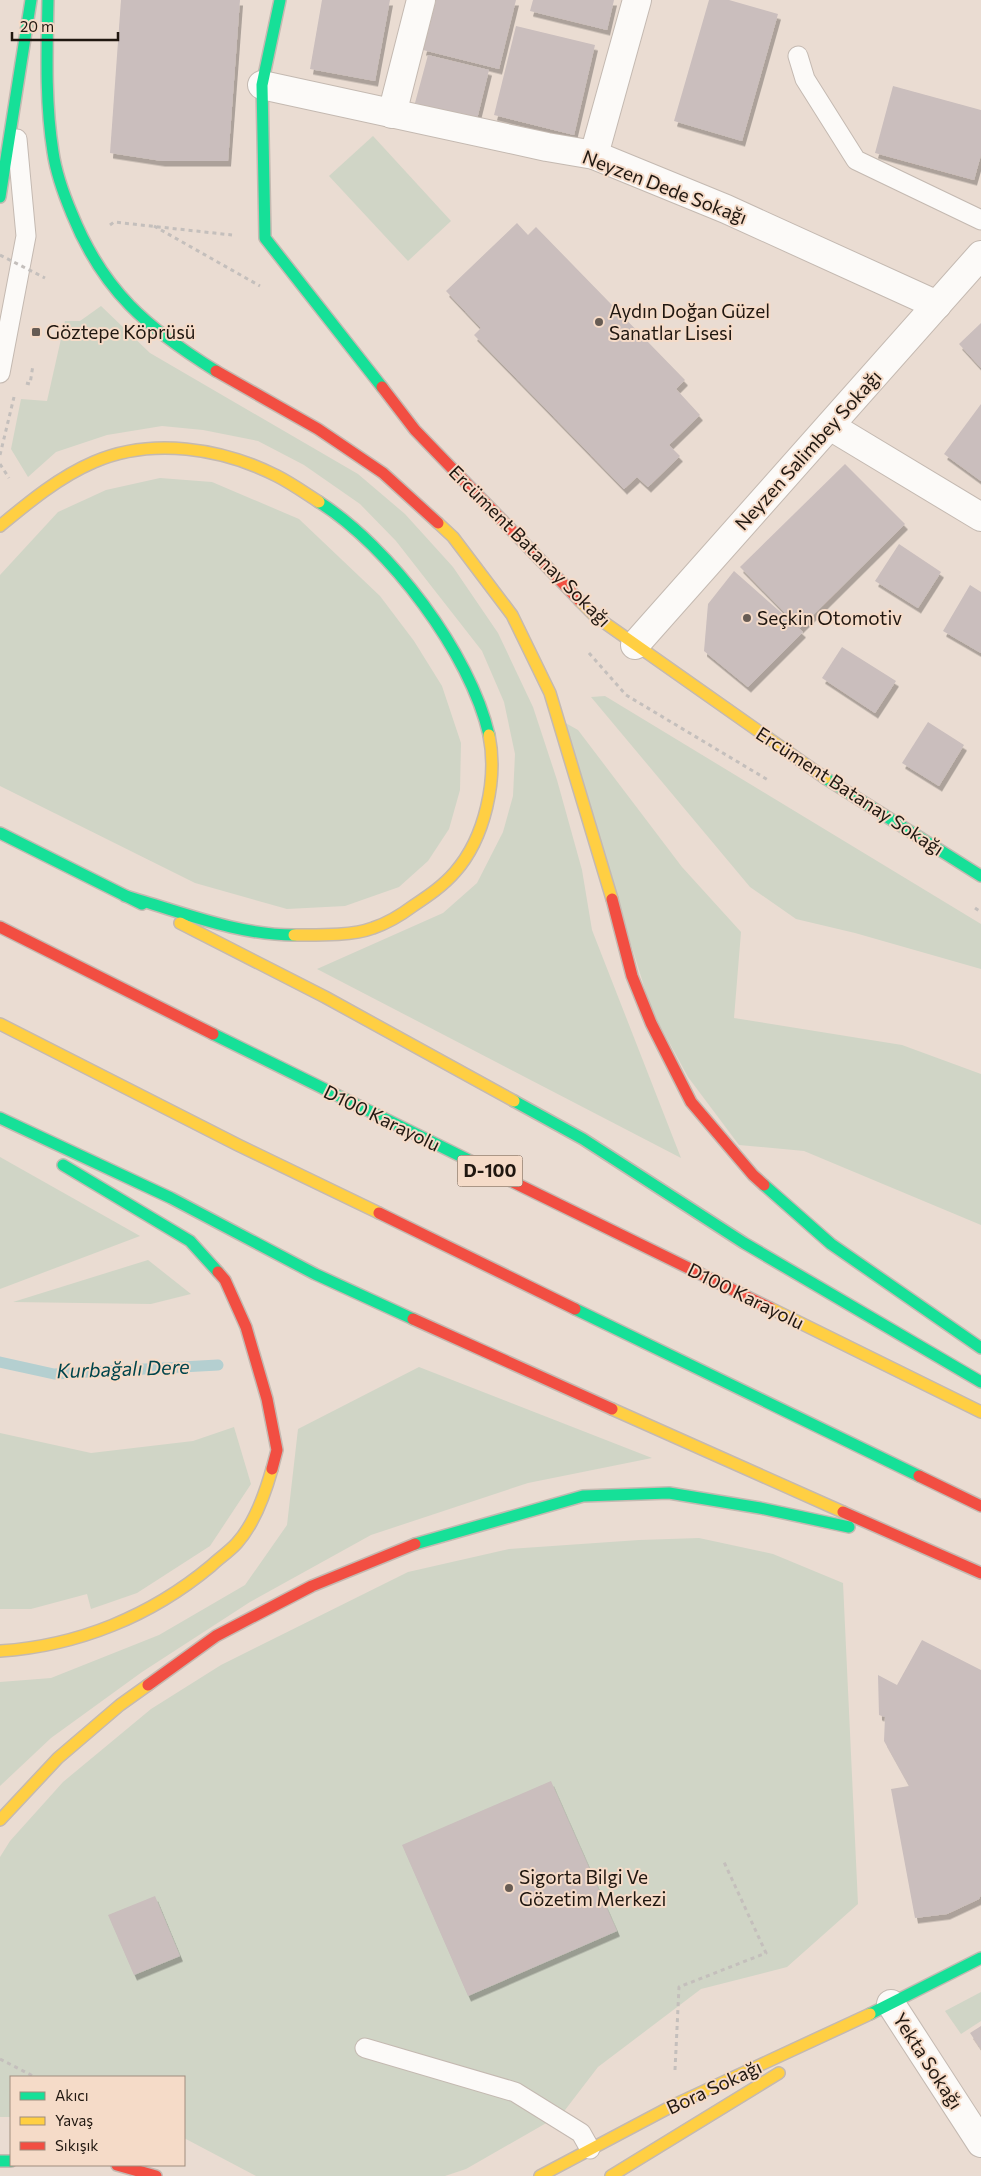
<svg xmlns="http://www.w3.org/2000/svg" width="981" height="2176" font-family="Commissioner,sans-serif">
  <style>
    .green { fill: #d0d5c6 }
    .lines { fill: none; stroke-linecap: round; stroke-linejoin: round }
    .stream { stroke: #b4cfd0; stroke-width: 11 }
    .building { fill: #cabebd; filter: url(#shadow) }
    .lane-casing { stroke: #c4b9b1; stroke-width: 21 }
    .street-casing { stroke: #c4b9b1; stroke-width: 30 }
    .fast-casing { stroke: #c4b9b1; stroke-width: 14 }
    .slow-casing { stroke: #c4b9b1; stroke-width: 14 }
    .jam-casing { stroke: #c4b9b1; stroke-width: 14 }
    .path { stroke: #c4bfbc; stroke-width: 3; stroke-dasharray: 4 4; stroke-linecap: butt }
    .lane { stroke: #fcfaf8; stroke-width: 19 }
    .street { stroke: #fcfaf8; stroke-width: 28 }
    .fast { stroke: #16e098; stroke-width: 11 }
    .slow { stroke: #ffcf43; stroke-width: 11 }
    .jam { stroke: #f24e42; stroke-width: 11 }
    .path-bridge { stroke: #c4bfbc; stroke-width: 3; stroke-dasharray: 4 4; stroke-linecap: butt }
    .poi-dot { fill: #675c54; stroke: #f5dbc8; stroke-width: 2 }
    .labels { text-anchor: middle; stroke-width: 4; stroke-linejoin: round; paint-order: stroke }
    .shield { fill: #f5dbc8; stroke: #605247; stroke-width: 1 }
    .shield-label { font-size: 18px; font-weight: bold; fill: #201710 }
    .street-label { font-size: 19px; fill: #201710; stroke: #f5dbc8 }
    .poi-label { font-size: 19px; fill: #201710; stroke: #f5dbc8; text-anchor: start }
    .water-label { font-size: 20px; font-style: italic; fill: #00454c; stroke: #f5dbc8 }
  </style>
  <defs>
    <filter id="shadow"><feDropShadow dx="3" dy="5.5" stdDeviation="0" flood-color="#0004"/></filter>
  </defs>
  <rect width="100%" height="100%" fill="#eadcd2"/>
  <g class="green">
    <path d="M373,136L451,221L408,261L329,176Z"/>
    <path d="M101,306L150,353L358,474L405,514L453,567L498,633L533,707L557,780L582,870L592,930L681,1158L317,969L443,913L477,883L503,832L513,796L515,754L504,702L482,651L396,541L360,504L304,465L258,441L203,430L162,426L107,435L56,452L28,477L11,449L21,399L47,401L65,321H80Z"/>
    <path d="M160,478L212,482L299,519L380,596L414,641L442,686L461,743L460,790L449,829L428,861L399,887L345,906L287,909L195,883L0,786V575L58,512L106,490Z"/>
    <path d="M605,696L981,924V969L855,933L796,919L750,887L591,697Z"/>
    <path d="M562,721L578,730L682,867L741,932L734,1018L902,1045L981,1074V1225L804,1151L739,1145L688,1077L651,1009Z"/>
    <path d="M0,1157L140,1236L0,1289Z"/>
    <path d="M148,1260L191,1294L151,1304L13,1302Z"/>
    <path d="M419,1367L652,1458L528,1483L371,1535L250,1602L142,1672L51,1738L0,1786V1682L51,1678L159,1635L245,1585L287,1525L298,1429Z"/>
    <path d="M234,1427L251,1484L210,1546L137,1593L91,1609L87,1594L31,1609H0V1433L91,1453L193,1441Z"/>
    <path d="M699,1538L773,1554L843,1583L858,1904L787,1967L701,1989L598,2067L562,2114L466,2169L445,2176H256L184,2138V2077H11V2117H0V1857L10,1841L63,1782L151,1709L221,1665L408,1572L509,1549L639,1540Z"/>
    <path d="M981,1992V2021L961,2034L945,2011Z"/>
  </g>
  <g class="lines">
    <path class="stream" d="M0,1362L54,1374L218,1365"/>
  </g>
  <g class="building">
    <path d="M121,0H240L228,161H162L110,153Z"/>
    <path d="M322,0H390L375,81L310,69Z"/>
    <path d="M436,0H516L499,69L423,50Z"/>
    <path d="M533,0H614L607,30L530,11Z"/>
    <path d="M709,0H729L778,14L742,141L674,121Z"/>
    <path d="M516,26L595,45L574,135L494,115Z"/>
    <path d="M428,55L489,70L477,119L415,103Z"/>
    <path d="M893,86L981,110V155L974,180L875,153Z"/>
    <path d="M517,223L528,235L536,227L685,380L676,389L700,415L669,445L680,456L648,487L637,477L624,489L474,335L481,328L446,291Z"/>
    <path d="M981,323V368L959,344Z"/>
    <path d="M981,404V481L944,454Z"/>
    <path d="M845,464L905,524L800,628L740,567Z"/>
    <path d="M899,544L941,572L918,608L875,581Z"/>
    <path d="M734,571L803,632L748,687L704,651L708,604Z"/>
    <path d="M970,585L981,592V653L943,631Z"/>
    <path d="M842,647L896,681L875,713L822,678Z"/>
    <path d="M928,722L964,745L939,786L902,763Z"/>
    <path d="M922,1640L981,1670V1895L979,1899L947,1914L915,1918L891,1789L909,1786L884,1741L885,1717L879,1715L878,1675L897,1685Z"/>
    <path d="M551,1781L617,1931L468,1996L402,1845Z"/>
    <path d="M155,1896L180,1956L134,1975L108,1915Z"/>
    <path d="M981,2026V2049L970,2033Z"/>
  </g>
  <g class="lines">
    <g class="lane-casing">
      <g id="lane">
        <path d="M798,56L805,79L856,160L981,220"/>
        <path d="M0,373L26,236L17,139"/>
        <path d="M365,2048L515,2092L581,2133L590,2149"/>
      </g>
    </g>
    <g class="street-casing">
      <g id="street">
        <path d="M262,85L547,147L594,155L726,209L937,305"/>
        <path d="M392,114L421,0"/>
        <path d="M594,155L637,0"/>
        <path d="M830,426L981,517"/>
        <path d="M635,645L981,255"/>
        <path d="M891,2004L981,2143"/>
      </g>
    </g>
    <g class="fast-casing">
      <g id="fast">
        <path d="M48,0C47,50 45,102 53,152C56,173 64,195 72,214C103,291 147,328 216,371"/>
        <path d="M280,0L262,85L265,238L382,387"/>
        <path d="M0,197L31,0"/>
        <path d="M319,502C390,547 470,653 489,735"/>
        <path d="M825,778L981,876"/>
        <path d="M0,833L142,904"/>
        <path d="M125,896C180,911 236,935 294,935"/>
        <path d="M213,1034L509,1180"/>
        <path d="M514,1101L583,1139L744,1243L981,1382"/>
        <path d="M0,1118L171,1198L315,1274L413,1319"/>
        <path d="M63,1165L190,1241L218,1272"/>
        <path d="M764,1185L831,1244L981,1348"/>
        <path d="M575,1309L919,1476"/>
        <path d="M415,1544L583,1496L669,1493L760,1508L849,1527"/>
        <path d="M870,2014L981,1958"/>
        <path d="M0,2161H11"/>
      </g>
    </g>
    <g class="slow-casing">
      <g id="slow">
        <path d="M438,523L453,537L512,615L550,693L612,899"/>
        <path d="M0,526C29,502 59,477 94,462C152,437 222,448 277,476C291,483 305,493 319,502"/>
        <path d="M580,601L595,616L825,778"/>
        <path d="M180,923L325,997L514,1101"/>
        <path d="M294,935C317,935 352,936 373,928C388,923 401,915 413,906C428,896 443,886 455,872C485,838 498,779 489,735"/>
        <path d="M0,1024L238,1145L379,1213"/>
        <path d="M770,1308L981,1412"/>
        <path d="M612,1409L843,1512"/>
        <path d="M0,1651C78,1646 151,1616 211,1566C219,1558 229,1552 237,1543C255,1523 265,1494 272,1469"/>
        <path d="M0,1820L58,1758L120,1705L148,1685"/>
        <path d="M540,2176L674,2105L870,2014"/>
        <path d="M611,2176L779,2073"/>
      </g>
    </g>
    <g class="jam-casing">
      <g id="jam">
        <path d="M216,371L318,429L383,473L438,523"/>
        <path d="M382,387L415,430L580,601"/>
        <path d="M612,899L632,976L651,1023L691,1102L753,1175L764,1185"/>
        <path d="M0,927L213,1034"/>
        <path d="M509,1180L770,1308"/>
        <path d="M379,1213L575,1309"/>
        <path d="M218,1272L225,1280L246,1327L267,1399L277,1450L272,1469"/>
        <path d="M413,1319L612,1409"/>
        <path d="M919,1476L981,1506"/>
        <path d="M843,1512L981,1573"/>
        <path d="M148,1685L216,1636L312,1586L415,1544"/>
        <path d="M117,2165L156,2176"/>
      </g>
    </g>
    <g class="path">
      <path d="M110,225L114,222L232,235"/>
      <path d="M154,226L260,286"/>
      <path d="M26,383L30,384L33,365"/>
      <path d="M0,455L14,397"/>
      <path d="M0,464L9,478"/>
      <path d="M589,653L626,695L768,780"/>
      <path d="M975,908L981,912"/>
      <path d="M0,2059L35,2077"/>
      <path d="M675,2070L679,1987L766,1953L724,1862"/>
    </g>
    <use href="#lane" class="lane"/>
    <use href="#street" class="street"/>
    <use href="#fast" class="fast"/>
    <use href="#slow" class="slow"/>
    <use href="#jam" class="jam"/>
    <path class="path-bridge" d="M0,255L45,278"/>
  </g>
  <g class="poi-dot">
    <circle cx="599" cy="322" r="5"/>
    <rect x="31" y="327" width="10" height="10" rx="2.5"/>
    <circle cx="747" cy="618" r="5"/>
    <circle cx="509" cy="1888" r="5"/>
  </g>
  <g class="labels">
    <rect class="shield" x="457.5" y="1155.5" width="65" height="31" rx="4"/>
    <g class="shield-label">
      <text x="490" y="1177">D-100</text>
    </g>
    <g class="street-label">
      <text transform="translate(665 187) rotate(21)" y="7">Neyzen Dede Sokağı</text>
      <text transform="translate(808 450) rotate(-48)" y="7">Neyzen Salimbey Sokağı</text>
      <text transform="translate(530 546) rotate(45)" y="7">Ercüment Batanay Sokağı</text>
      <text transform="translate(850 791) rotate(33)" y="7">Ercüment Batanay Sokağı</text>
      <text transform="translate(382 1118) rotate(26)" y="7">D100 Karayolu</text>
      <text transform="translate(746 1296) rotate(26)" y="7">D100 Karayolu</text>
      <text transform="translate(928 2061) rotate(57)" y="7">Yekta Sokağı</text>
      <text transform="translate(714 2087) rotate(-25)" y="7">Bora Sokağı</text>
    </g>
    <g class="poi-label">
      <text x="609" y="318">Aydın Doğan Güzel<tspan x="609" dy="22">Sanatlar Lisesi</tspan></text>
      <text x="46" y="339">Göztepe Köprüsü</text>
      <text x="757" y="625">Seçkin Otomotiv</text>
      <text x="519" y="1884">Sigorta Bilgi Ve<tspan x="519" dy="22">Gözetim Merkezi</tspan></text>
    </g>
    <g class="water-label">
      <text transform="translate(123 1369) rotate(-2)" y="7">Kurbağalı Dere</text>
    </g>
  </g>
  <rect x="10" y="2076" width="175" height="90" fill="#f5dbc8" stroke="#a08d7e"/>
  <rect x="20" y="2092" width="25" height="8" fill="#16e098" stroke="#a08d7e"/>
  <text x="55" y="2101" font-size="15" fill="#201710">Akıcı</text>
  <rect x="20" y="2117" width="25" height="8" fill="#ffcf43" stroke="#a08d7e"/>
  <text x="55" y="2126" font-size="15" fill="#201710">Yavaş</text>
  <rect x="20" y="2142" width="25" height="8" fill="#f24e42" stroke="#a08d7e"/>
  <text x="55" y="2151" font-size="15" fill="#201710">Sıkışık</text>
  <path d="M12 32v8h106v-8" fill="none" stroke="#201710" stroke-width="2.5"/>
  <text x="20" y="32" font-size="15" fill="#201710" stroke="#f5dbc8" stroke-width="4" paint-order="stroke">20 m</text>
</svg>
